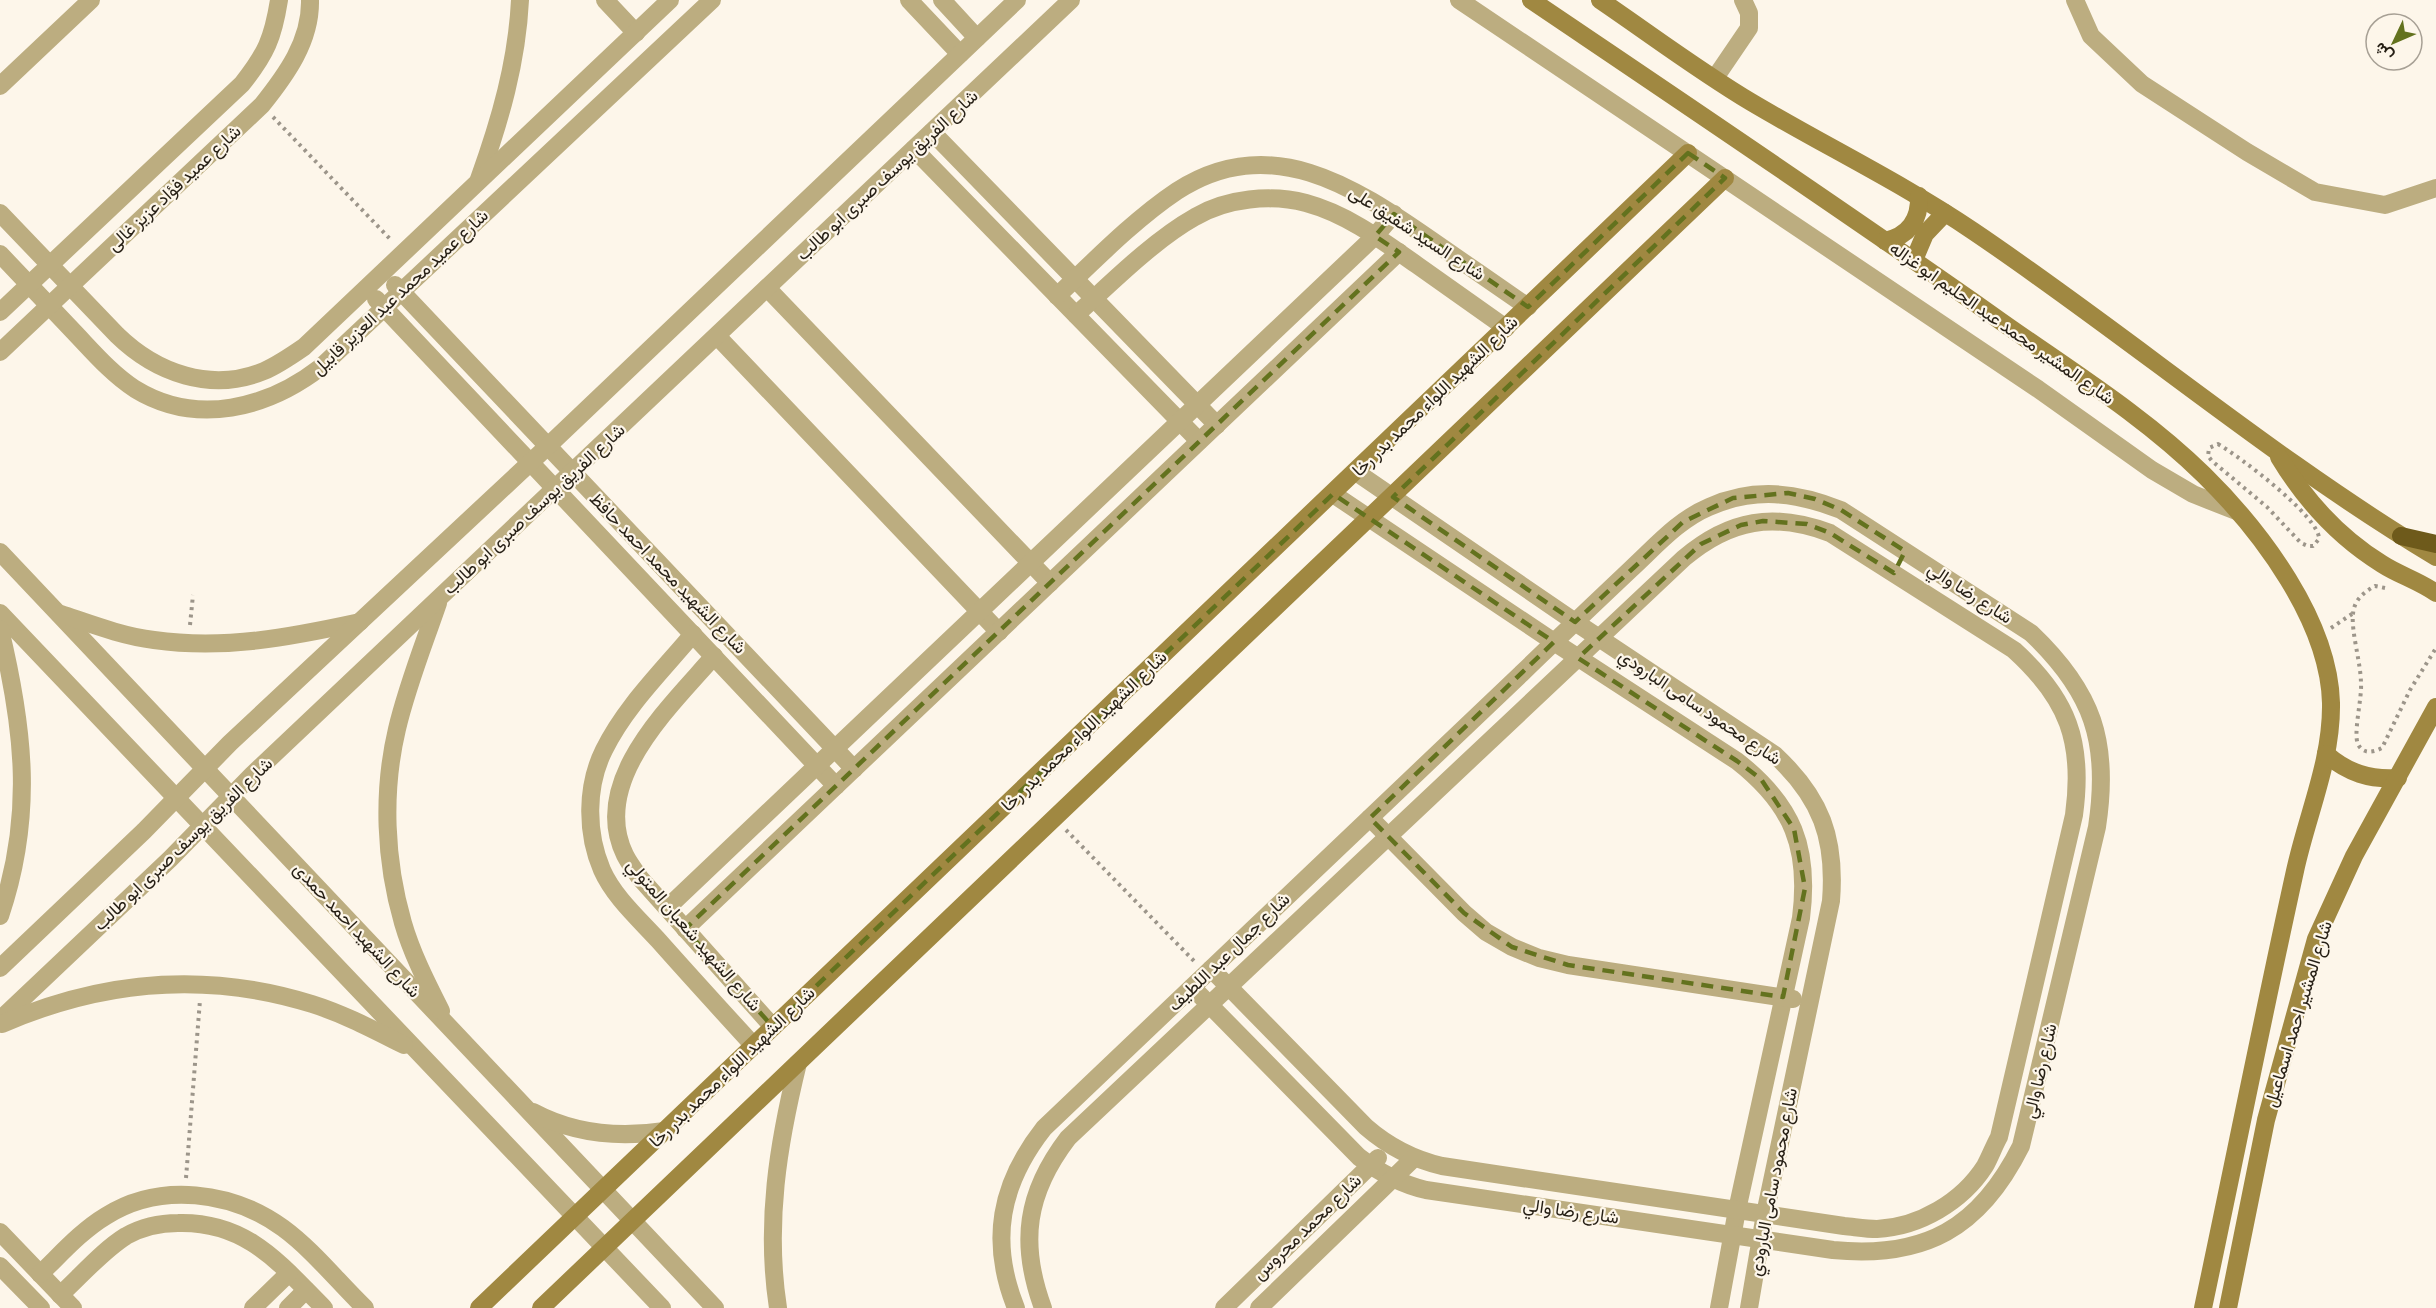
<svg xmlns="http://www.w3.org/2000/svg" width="2436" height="1308" font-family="Commissioner,Vazirmatn,sans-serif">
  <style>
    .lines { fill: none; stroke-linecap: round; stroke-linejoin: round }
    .path { stroke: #9c958a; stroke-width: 4; stroke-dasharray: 3 4.5; stroke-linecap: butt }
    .street { stroke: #bcad80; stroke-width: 18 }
    .secondary { stroke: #a08841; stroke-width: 18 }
    .highway { stroke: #6e5a1b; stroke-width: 18 }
    .marked { fill: none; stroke: #63721e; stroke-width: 4.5; stroke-dasharray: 12 8; stroke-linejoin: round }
    .labels { text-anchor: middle; stroke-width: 4.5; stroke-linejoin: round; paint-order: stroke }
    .street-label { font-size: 18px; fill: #261f15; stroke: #fdf6ea }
  </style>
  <rect width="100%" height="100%" fill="#fdf6ea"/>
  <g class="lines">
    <g class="path">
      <path d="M273,117L392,241"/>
      <path d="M2218,444C2239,456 2320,517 2319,539L2313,546H2308L2301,543L2267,507L2212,461L2208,456L2209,448Z"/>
      <path d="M2385,588L2375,586C2364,592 2354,600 2353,614C2351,632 2361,663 2361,684C2362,698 2353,734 2358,744C2363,755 2374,752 2382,748L2410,690L2436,648"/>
      <path d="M190,625L193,595"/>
      <path d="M2331,628L2352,614"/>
      <path d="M1066,830L1195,962"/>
      <path d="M186,1178L200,1000"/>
    </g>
    <g class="street">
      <path d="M605,0L636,33"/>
      <path d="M909,0L960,54"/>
      <path d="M942,0L977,38"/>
      <path d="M1459,0L2038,389L2152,470L2193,494L2236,511"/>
      <path d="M2075,0L2091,36L2142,84L2247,152L2315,192L2385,205L2436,188"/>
      <path d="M1715,78L1749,28V13L1743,0"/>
      <path d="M0,86L91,0"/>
      <path d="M932,132L1217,425"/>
      <path d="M914,149L1199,441"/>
      <path d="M479,179C500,121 517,62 520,0"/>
      <path d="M0,213L117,335C156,373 211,393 264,371C278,365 291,356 304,347L670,0"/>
      <path d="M0,254C25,280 50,307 75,333C94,353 112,374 135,389C197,427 268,408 321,367L712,0"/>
      <path d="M395,285L854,769"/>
      <path d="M767,288L1050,583"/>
      <path d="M1057,296C1094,261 1135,219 1177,191C1270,131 1353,186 1431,240C1463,262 1496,285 1528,307"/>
      <path d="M376,299L836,786"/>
      <path d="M0,312L242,84C266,54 273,38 279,0"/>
      <path d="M1076,315C1111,283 1154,240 1195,217C1227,198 1271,194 1306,203C1347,214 1383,241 1417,265C1447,286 1476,307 1506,328"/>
      <path d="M717,336L999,632"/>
      <path d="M0,352L262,105C286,75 311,41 310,0"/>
      <path d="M1356,472L1575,622L1775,755C1821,798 1836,838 1831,901L1765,1214L1749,1308"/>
      <path d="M1333,494L1554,642L1737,761C1793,805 1810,848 1801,918L1737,1210L1719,1308"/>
      <path d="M0,552L715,1308"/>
      <path d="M438,603C424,644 407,686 397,729C382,792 385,861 403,923C412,954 427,983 441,1011"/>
      <path d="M0,613L662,1308"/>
      <path d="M61,614C91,624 122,636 154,640C225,650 291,637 360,622"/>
      <path d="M0,629C24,729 34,816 0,916"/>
      <path d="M693,634C662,671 625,707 604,750C586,786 586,833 602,870C614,897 639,919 659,941C690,976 722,1011 754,1046"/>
      <path d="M714,656C670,707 589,781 625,855C629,863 635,871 640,878L773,1027"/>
      <path d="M1370,818L1464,913L1486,932L1512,947L1539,958L1568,965L1793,999"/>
      <path d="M667,908L1375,236L1394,214"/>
      <path d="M685,929L1399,252"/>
      <path d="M0,968L144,831L230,743L548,446L1017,0"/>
      <path d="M0,1020L170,859L252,775L1071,0"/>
      <path d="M2,1024C103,980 206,971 312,1004C344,1014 374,1030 404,1045"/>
      <path d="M533,1112C574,1134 619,1138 665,1131"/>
      <path d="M0,1232L73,1308"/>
      <path d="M0,1266L41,1308"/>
      <path d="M40,1274C61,1254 81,1231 106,1216C160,1182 232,1191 283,1228C313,1250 338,1282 365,1308"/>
      <path d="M60,1295C81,1276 102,1251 126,1236C142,1227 159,1223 178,1223C247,1221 280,1264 324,1308"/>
      <path d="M253,1308L289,1273"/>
      <path d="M288,1308L306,1290"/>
      <path d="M778,1308C765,1224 778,1144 798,1063"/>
      <path d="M1016,1308C989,1241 1000,1184 1044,1128C1203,976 1362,825 1521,674C1557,639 1594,604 1631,569C1655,547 1678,520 1709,507C1754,487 1796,492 1841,510L2031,633C2093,692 2110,742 2097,827L2021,1146C1980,1228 1925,1259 1833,1250L1426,1190C1400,1184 1380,1173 1359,1157L1192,987"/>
      <path d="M1043,1308C1019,1243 1026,1193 1068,1138C1273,945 1478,751 1684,558C1730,519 1774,512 1830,533L2014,650C2068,699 2084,742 2074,815L1999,1137C1994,1146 1990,1157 1985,1166C1962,1202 1919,1227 1877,1229C1866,1229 1855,1227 1844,1226L1442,1166C1412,1159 1389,1147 1366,1127L1229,987L1211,969"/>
      <path d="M1224,1308L1378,1158"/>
      <path d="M1259,1308L1414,1158"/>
    </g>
    <g class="secondary">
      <path d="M1531,0C1685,104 1840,208 1992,315C2063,366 2141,413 2204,475C2261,531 2329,621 2331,703C2332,761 2307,815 2295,871C2263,1016 2234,1162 2203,1308"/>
      <path d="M1600,0C1650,34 1699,71 1751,102C1825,146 1902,183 1973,231C2130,337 2274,460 2436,557"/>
      <path d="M1885,241C1909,236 1920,220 1919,196"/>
      <path d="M1914,260L1925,234L1945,213"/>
      <path d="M2279,457C2305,500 2340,538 2382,564C2399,575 2419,581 2436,593"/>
      <path d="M2326,754C2348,773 2370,780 2398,778"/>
      <path d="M479,1308L1688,153"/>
      <path d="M541,1308L1725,178"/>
      <path d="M2228,1308L2266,1120L2316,939L2354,856L2436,707"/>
    </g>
    <path class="highway" d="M2401,536L2436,544"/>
  </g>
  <path class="marked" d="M1688,153L1725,178L1393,497L1575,622L1683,522L1733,498L1788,493L1815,499L1841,510L1905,551L1894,573L1830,533L1807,524L1763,521L1741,525L1701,544L1578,658L1737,761L1761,779L1794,829L1805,888L1783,997L1568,965L1512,947L1464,913L1370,818L1554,642L1333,494L773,1027L685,929L1399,252L1375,236L1394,214L1528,307Z"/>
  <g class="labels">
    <g class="street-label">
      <text transform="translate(887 175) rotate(-43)" y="6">شارع الفريق يوسف صبرى ابو طالب</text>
      <text transform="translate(174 188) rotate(-43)" y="6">شارع عميد فؤاد عزيز غالى</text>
      <text transform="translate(1417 233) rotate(33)" y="6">شارع السيد شفيق على</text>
      <text transform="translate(400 292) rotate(-43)" y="6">شارع عميد محمد عبد العزيز قابيل</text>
      <text transform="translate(2002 323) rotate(35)" y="6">شارع المشير محمد عبد الحليم ابو غزاله</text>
      <text transform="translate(1435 396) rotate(-44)" y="6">شارع الشهيد اللواء محمد بدر رخا</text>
      <text transform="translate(534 509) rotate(-43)" y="6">شارع الفريق يوسف صبرى ابو طالب</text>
      <text transform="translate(668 573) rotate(46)" y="6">شارع الشهيد محمد احمد حافظ</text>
      <text transform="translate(1970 593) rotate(33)" y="6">شارع رضا والي</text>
      <text transform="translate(1700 707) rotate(34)" y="6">شارع محمود سامى البارودي</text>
      <text transform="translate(1084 731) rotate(-44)" y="6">شارع الشهيد اللواء محمد بدر رخا</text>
      <text transform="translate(183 844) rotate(-44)" y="6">شارع الفريق يوسف صبرى ابو طالب</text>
      <text transform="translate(357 930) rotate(47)" y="6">شارع الشهيد احمد حمدى</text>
      <text transform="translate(694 935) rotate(49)" y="6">شارع الشهيد شعبان المتولي</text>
      <text transform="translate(1229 952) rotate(-44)" y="6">شارع جمال عبد اللطيف</text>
      <text transform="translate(2298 1014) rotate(-73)" y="6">شارع المشير احمد اسماعيل</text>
      <text transform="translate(732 1067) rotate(-44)" y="6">شارع الشهيد اللواء محمد بدر رخا</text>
      <text transform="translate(2040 1071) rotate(-77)" y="6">شارع رضا والي</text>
      <text transform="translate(1773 1182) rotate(-79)" y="6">شارع محمود سامى البارودي</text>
      <text transform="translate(1571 1211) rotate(8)" y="6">شارع رضا والي</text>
      <text transform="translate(1307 1227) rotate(-44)" y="6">شارع محمد محروس</text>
    </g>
  </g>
  <g transform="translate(2394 42) rotate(226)"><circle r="28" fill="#fdf6ea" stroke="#a7a095" stroke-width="1.5"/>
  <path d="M0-4.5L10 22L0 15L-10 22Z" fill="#63721e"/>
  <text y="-9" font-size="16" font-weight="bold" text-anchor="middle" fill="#261f15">ش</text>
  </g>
</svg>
